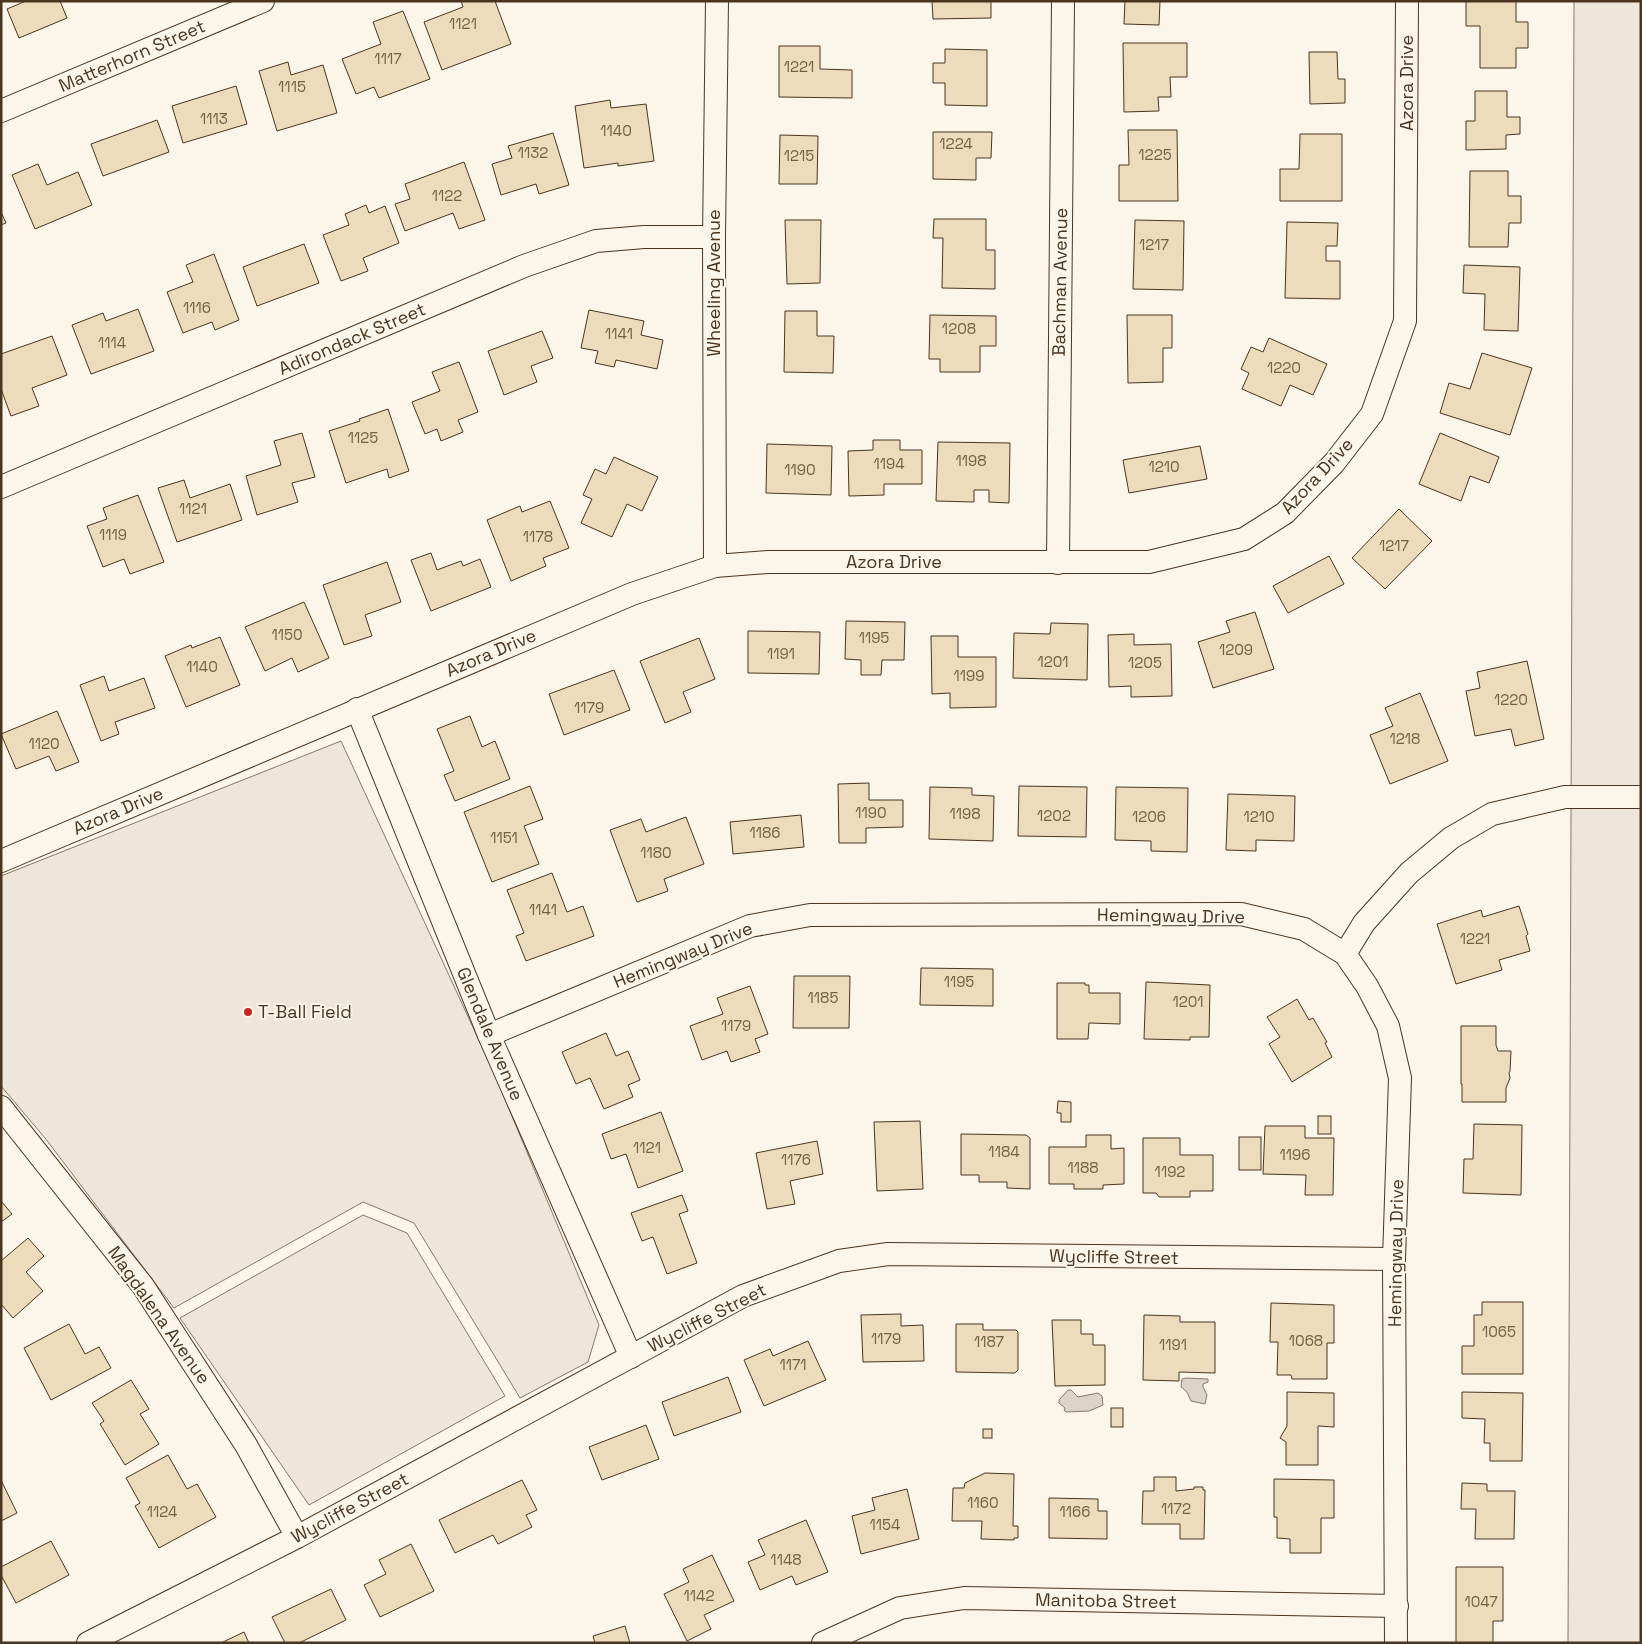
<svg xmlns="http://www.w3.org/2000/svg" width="1642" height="1644" font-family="'Space Grotesk',sans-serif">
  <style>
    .green { fill: #ede6d9; stroke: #887966 }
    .water { fill: #dcd4c6; stroke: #887966 }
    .building { fill: #ecdcbc; stroke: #4a3520 }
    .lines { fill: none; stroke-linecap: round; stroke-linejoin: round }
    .minor-casing { stroke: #4a3520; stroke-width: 24 }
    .minor { stroke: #fbf6e9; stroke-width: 22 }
    .poi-dot { fill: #c62828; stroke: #fbf6e9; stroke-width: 2 }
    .labels { text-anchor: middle; stroke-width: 4; stroke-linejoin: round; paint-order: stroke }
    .number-label { font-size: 15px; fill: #725f47 }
    .street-label { font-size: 18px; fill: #4a3520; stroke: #fbf6e9 }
    .poi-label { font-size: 18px; fill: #4a3520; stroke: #fbf6e9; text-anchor: start }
  </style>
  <rect width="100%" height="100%" fill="#fbf6e9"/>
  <g class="green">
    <path d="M1574,1H1641V1643H1568Z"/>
    <path d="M341,741L494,1073L599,1325L588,1362L520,1398L414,1223L363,1202L174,1308L45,1138L1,1086V876Z"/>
    <path d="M363,1215L407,1233L505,1396L309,1505L180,1318Z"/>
  </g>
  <g class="water">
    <path d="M1186,1378L1208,1379V1382L1203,1384V1387L1207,1395L1205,1404L1191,1401L1187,1392L1181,1387L1182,1379Z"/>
    <path d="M1068,1390H1071L1078,1397L1098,1393L1102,1396L1103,1405L1089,1411L1066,1412L1064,1410L1065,1408L1059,1403V1400Z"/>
  </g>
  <g class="building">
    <path d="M26,1H60L67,18L19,38L7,9Z"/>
    <path d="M461,1H495L511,44L442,70L424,22L463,7Z"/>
    <path d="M932,1H991V18L933,19Z"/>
    <path d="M1125,1H1160L1159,25L1124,24Z"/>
    <path d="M1466,1H1516V22H1528V48H1516V68H1480V26H1466Z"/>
    <path d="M403,11L430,79L379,98L374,87L356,94L342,59L381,44L373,22Z"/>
    <path d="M1123,43H1187V77H1170L1171,97H1158L1159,111L1124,112Z"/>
    <path d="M779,46H820V69L852,70V98L779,97Z"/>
    <path d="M945,49L987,50V106L945,105V83H933V63H945Z"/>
    <path d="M1309,52H1337L1338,79H1345V103L1310,104Z"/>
    <path d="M288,62L291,75L323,65L337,113L277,131L259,71Z"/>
    <path d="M236,86L247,124L183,143L172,106Z"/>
    <path d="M1475,91H1507V117H1520V134L1506,135V149L1466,150V121H1475Z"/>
    <path d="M610,100L611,108L646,104L654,161L618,166V163L584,168L575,106Z"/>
    <path d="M157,120L169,152L103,176L91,144Z"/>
    <path d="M1128,130H1177L1178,201H1119V165H1129Z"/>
    <path d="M933,132H992L991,158H976V180L933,179Z"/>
    <path d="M553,133L569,185L539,194L536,184L501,195L492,164L512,158L508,146Z"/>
    <path d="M1300,134H1342V201H1280V169H1299Z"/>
    <path d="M780,135L818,136L817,184H779Z"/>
    <path d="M464,162L485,220L459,229L453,213L405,231L395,204L410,199L405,184Z"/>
    <path d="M38,164L47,185L78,172L92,205L35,229L12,175Z"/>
    <path d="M1470,171H1508V196H1521V223H1509L1508,247H1469Z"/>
    <path d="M366,205L369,213L385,206L399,243L363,258L368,271L341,281L323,235L349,225L345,214Z"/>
    <path d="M1,212L6,223L1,225Z"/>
    <path d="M934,219H986V250H995V289L942,288L943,238H933Z"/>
    <path d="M785,220H821L820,283L787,284Z"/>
    <path d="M1135,220L1184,221L1183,290L1133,289Z"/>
    <path d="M1287,222L1338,223L1337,246H1326V261H1340V299L1285,298Z"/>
    <path d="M304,244L319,283L257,306L243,267Z"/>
    <path d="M214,254L239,320L215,330L212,322L183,333L167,292L193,282L186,265Z"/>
    <path d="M1464,265L1520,267L1518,331L1484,330L1485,294L1463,293Z"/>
    <path d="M138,309L154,351L91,374L72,325L103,313L106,321Z"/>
    <path d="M589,310L644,321L641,335L663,340L657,369L616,360L614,367L595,363L598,351L581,348Z"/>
    <path d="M785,311H817V336H834L833,373L784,372Z"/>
    <path d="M930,315L996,316V346H980V372H940V359H929Z"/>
    <path d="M1127,315H1172V348H1163V382L1128,383Z"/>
    <path d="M542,331L553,358L531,366L537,382L504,395L488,351Z"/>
    <path d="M52,336L67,375L32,388L39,406L11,416L1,389V354Z"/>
    <path d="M1269,338L1327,364L1313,395L1290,385L1281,406L1242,389L1249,373L1241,369L1251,347L1263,352Z"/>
    <path d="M1482,353L1532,368L1510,435L1440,413L1449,383L1470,389Z"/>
    <path d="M459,362L478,412L458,420L463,432L441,441L437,429L425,434L412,402L440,391L432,372Z"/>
    <path d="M388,409L409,471L389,478L387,469L346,483L329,431L360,421L359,419Z"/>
    <path d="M302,433L315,477L292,483L298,502L257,515L246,476L281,465L274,441Z"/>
    <path d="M1440,433L1499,457L1489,483L1470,476L1461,501L1419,484Z"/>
    <path d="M873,440H900V450H922V484H884V495L849,496L848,451L873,450Z"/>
    <path d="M938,442L1010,443L1009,503L989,502V490H974V502L936,501Z"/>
    <path d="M767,444L832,446L831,495L766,493Z"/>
    <path d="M1200,446L1207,479L1129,493L1123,460Z"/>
    <path d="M614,457L658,477L642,511L627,504L612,537L581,523L592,499L583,495L595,469L606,474Z"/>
    <path d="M184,480L190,498L230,484L242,520L177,542L158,488Z"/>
    <path d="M138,495L164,562L130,574L124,559L103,567L87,526L107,519L103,508Z"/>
    <path d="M550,501L569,548L543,558L546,566L511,581L487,520L520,506L522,512Z"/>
    <path d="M1399,509L1432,541L1385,589L1352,558Z"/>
    <path d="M431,553L437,570L461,561L463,566L480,559L491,587L431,611L411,560Z"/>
    <path d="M1329,556L1344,584L1288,613L1273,586Z"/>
    <path d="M387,562L401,602L365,615L372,636L344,645L323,585Z"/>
    <path d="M304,602L329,658L298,672L292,658L265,671L245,627Z"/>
    <path d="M1255,612L1274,669L1213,688L1198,642L1230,632L1226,621Z"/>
    <path d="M846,621L905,622L904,660H882L881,675H861V660L845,659Z"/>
    <path d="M1051,623L1088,624L1087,680L1013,678L1014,633L1050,634Z"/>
    <path d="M748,631L820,632L819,674L748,673Z"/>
    <path d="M1134,634V645L1171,644L1172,696L1131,697V686L1109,687L1108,635Z"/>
    <path d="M931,636H958V657H996V707L950,708V693L932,694Z"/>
    <path d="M220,637L240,685L186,707L165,656L191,645L192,648Z"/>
    <path d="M699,638L715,679L683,692L691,712L665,723L640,661Z"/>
    <path d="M1527,661L1544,739L1515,746L1511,729L1475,736L1466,691L1480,688L1477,672Z"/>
    <path d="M614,670L630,710L564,735L549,694Z"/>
    <path d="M104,676L109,691L144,678L155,708L115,722L119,734L101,741L80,685Z"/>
    <path d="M1420,693L1448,761L1390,784L1370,735L1393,726L1385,708Z"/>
    <path d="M57,711L79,762L56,771L49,756L16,769L1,734Z"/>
    <path d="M470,716L482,747L495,741L510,779L455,801L444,775L454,771L437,729Z"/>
    <path d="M869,783V800H903V827L866,828V843H839L838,784Z"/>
    <path d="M530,786L543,819L524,826L539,864L492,882L464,812Z"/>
    <path d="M1019,786L1087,787L1086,837L1018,836Z"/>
    <path d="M930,787L972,788V795L994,796L993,841L929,839Z"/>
    <path d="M1116,787L1188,788L1187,852L1151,851V841L1115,840Z"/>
    <path d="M1228,794L1295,796L1294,841L1256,840V851L1226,850Z"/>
    <path d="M801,815L804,847L733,854L730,822Z"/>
    <path d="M686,817L704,864L664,879L668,891L637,902L610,830L641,819L646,832Z"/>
    <path d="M552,873L567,912L583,906L594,936L526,961L516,936L524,933L507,890Z"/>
    <path d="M1519,906L1528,934L1526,936L1530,951L1499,960L1502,970L1456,984L1437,924L1481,910L1483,917Z"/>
    <path d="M921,968L993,969V1006L920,1005Z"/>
    <path d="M794,976H850L849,1028H793Z"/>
    <path d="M1146,982L1210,985L1209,1037H1190V1040L1144,1039Z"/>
    <path d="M1057,983H1085V985H1089V993H1120V1024L1089,1023L1088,1039H1057Z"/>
    <path d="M750,986L768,1034L755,1039L760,1052L731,1062L727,1051L702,1060L690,1026L723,1014L717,998Z"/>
    <path d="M1297,999L1309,1020L1313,1018L1327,1042L1325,1043L1332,1057L1292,1082L1269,1044L1280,1037L1267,1017Z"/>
    <path d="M1461,1026H1496V1045L1498,1051H1511L1510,1071L1509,1073L1510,1078L1506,1088V1102H1462V1084H1461Z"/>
    <path d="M606,1033L616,1056L628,1051L640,1080L628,1085L633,1097L604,1109L590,1078L576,1084L562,1052Z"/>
    <path d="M1058,1101L1071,1102V1122H1061V1113H1057Z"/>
    <path d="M661,1112L683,1171L638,1188L626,1154L611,1159L602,1134Z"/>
    <rect x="1318" y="1116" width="13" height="18"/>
    <path d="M920,1121L923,1189L877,1191L874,1122Z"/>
    <path d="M1474,1124L1522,1125L1521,1195L1463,1193L1464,1159H1473Z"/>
    <path d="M1265,1126H1305V1138H1334L1333,1195H1305L1306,1175L1263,1174Z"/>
    <path d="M961,1134L1026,1135L1030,1138V1189L1007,1188V1182H979V1175H961Z"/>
    <path d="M1086,1135H1111V1149L1124,1148V1184L1103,1185V1189H1074V1184H1049V1147H1086Z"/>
    <rect x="1239" y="1137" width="22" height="33"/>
    <path d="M1143,1138H1180V1155H1213V1191H1190V1197H1159L1156,1193H1143Z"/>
    <path d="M817,1141L823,1174L790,1181L795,1204L767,1209L756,1153Z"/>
    <path d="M682,1195L688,1211L679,1214L697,1263L667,1274L653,1237L642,1241L631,1213Z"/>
    <path d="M1,1201L12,1214L1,1222Z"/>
    <path d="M28,1238L44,1256L26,1272L43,1291L13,1318L1,1304V1261Z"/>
    <path d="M1482,1302H1523V1374H1462V1346H1474V1315H1482Z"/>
    <path d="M1271,1303L1334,1305V1343H1327V1379H1292L1291,1375H1277L1278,1342H1270Z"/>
    <path d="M901,1314V1326L923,1325L924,1361L863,1362L861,1315Z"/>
    <path d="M1144,1315L1180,1316V1322H1215V1373L1179,1372V1381L1143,1380Z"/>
    <path d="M1052,1320H1081V1334H1093V1345H1105V1385L1055,1386Z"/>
    <path d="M69,1324L85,1354L99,1347L111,1368L51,1400L24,1348Z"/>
    <path d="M956,1324H983V1330H1016L1018,1332V1370L1015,1373L956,1372Z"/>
    <path d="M808,1341L826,1380L764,1406L744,1360L770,1349L773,1356Z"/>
    <path d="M728,1377L741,1412L674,1436L662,1402Z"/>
    <path d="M131,1380L149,1409L140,1414L159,1444L125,1465L100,1424L104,1421L92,1403Z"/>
    <path d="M1287,1392L1334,1393V1427L1318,1426V1465H1286V1442L1280,1438L1287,1426Z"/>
    <path d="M1462,1392L1523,1393L1522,1461H1490V1443H1484L1485,1419L1462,1418Z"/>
    <rect x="1111" y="1408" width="12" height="19"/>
    <path d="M646,1425L659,1459L602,1480L589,1447Z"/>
    <rect x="983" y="1429" width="9" height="9"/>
    <path d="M168,1455L187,1489L197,1484L216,1517L159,1548L135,1506L140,1503L126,1478Z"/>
    <path d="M985,1473L1014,1474L1013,1526H1018V1538H1014V1540L981,1539L982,1521H952L953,1488H964L965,1483Z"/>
    <path d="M1154,1477H1176V1491L1194,1489V1487H1203V1490H1205L1204,1539H1180V1524H1142L1143,1491H1154Z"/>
    <path d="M1274,1479L1334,1480V1518H1321V1553H1290V1539L1277,1538V1517H1274Z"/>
    <path d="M1,1480L17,1513L1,1521Z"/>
    <path d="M522,1480L537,1510L526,1515L532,1527L498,1544L493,1535L455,1553L439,1520Z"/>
    <path d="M1462,1483L1487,1484V1491H1515L1514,1539H1475L1476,1509H1461Z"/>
    <path d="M907,1489L919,1539L861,1554L852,1516L875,1510L872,1498Z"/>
    <path d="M1049,1498L1098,1499V1511H1107V1539L1049,1538Z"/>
    <path d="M806,1520L828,1572L796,1585L792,1576L760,1590L748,1562L765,1555L758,1540Z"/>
    <path d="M51,1541L69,1575L16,1603L1,1575V1567Z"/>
    <path d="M411,1544L434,1591L380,1617L364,1585L386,1574L379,1560Z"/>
    <path d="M712,1555L734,1601L704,1615L711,1629L687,1641L664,1594L689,1582L683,1569Z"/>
    <path d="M1456,1567H1503V1621H1493V1643H1456Z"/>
    <path d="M331,1589L346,1620L299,1643H285L272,1617Z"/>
    <path d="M625,1626L630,1643H595L593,1636Z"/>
    <path d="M244,1632L249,1643H221Z"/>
  </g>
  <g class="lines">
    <g class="minor-casing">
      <g id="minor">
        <path d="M1,111L263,1"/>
        <path d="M1,487L524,266L596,241L644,237H714"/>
        <path d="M1058,563L1063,1"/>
        <path d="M715,566L714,237L717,1"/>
        <path d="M357,709L489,1035L631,1357"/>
        <path d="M1,861L632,594L715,566L768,562H1149L1244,539L1285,513L1334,463L1372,414L1405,321L1407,1"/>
        <path d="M1345,954L1364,923L1409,873L1451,838L1492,814L1565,797H1641"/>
        <path d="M489,1035L750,926L810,915L1241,914L1304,929L1345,954L1367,986L1388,1026L1400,1078L1394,1259L1396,1643"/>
        <path d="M1,1107L143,1286L246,1445L297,1537"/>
        <path d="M88,1643L297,1537L743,1296L839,1261L888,1254L1394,1259"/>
        <path d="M823,1643L900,1608L964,1598L1397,1606"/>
      </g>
    </g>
    <use href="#minor" class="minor"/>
  </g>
  <circle class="poi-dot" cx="248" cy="1012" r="5"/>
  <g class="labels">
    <g class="number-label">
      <text x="463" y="29">1121</text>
      <text x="388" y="64">1117</text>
      <text x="799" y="72">1221</text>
      <text x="292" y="92">1115</text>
      <text x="214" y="124">1113</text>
      <text x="616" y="136">1140</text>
      <text x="956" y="149">1224</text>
      <text x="533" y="158">1132</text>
      <text x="1155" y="160">1225</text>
      <text x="799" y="161">1215</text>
      <text x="447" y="201">1122</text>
      <text x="1154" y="250">1217</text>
      <text x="197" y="313">1116</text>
      <text x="959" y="334">1208</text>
      <text x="619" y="339">1141</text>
      <text x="112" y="348">1114</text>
      <text x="1284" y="373">1220</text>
      <text x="363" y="443">1125</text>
      <text x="971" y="466">1198</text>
      <text x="889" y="469">1194</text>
      <text x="1164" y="472">1210</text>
      <text x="800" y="475">1190</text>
      <text x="193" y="514">1121</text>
      <text x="113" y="540">1119</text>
      <text x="538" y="542">1178</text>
      <text x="1394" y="551">1217</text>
      <text x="287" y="640">1150</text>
      <text x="874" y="643">1195</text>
      <text x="1236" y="655">1209</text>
      <text x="781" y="659">1191</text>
      <text x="1053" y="667">1201</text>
      <text x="1145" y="668">1205</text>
      <text x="202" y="672">1140</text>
      <text x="969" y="681">1199</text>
      <text x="1511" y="705">1220</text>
      <text x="589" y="713">1179</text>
      <text x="1405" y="744">1218</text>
      <text x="44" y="749">1120</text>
      <text x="871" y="818">1190</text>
      <text x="965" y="819">1198</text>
      <text x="1054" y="821">1202</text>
      <text x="1149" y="822">1206</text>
      <text x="1259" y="822">1210</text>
      <text x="765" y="838">1186</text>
      <text x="504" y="843">1151</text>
      <text x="656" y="858">1180</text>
      <text x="543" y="915">1141</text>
      <text x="1475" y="944">1221</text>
      <text x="959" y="987">1195</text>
      <text x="823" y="1003">1185</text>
      <text x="1188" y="1007">1201</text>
      <text x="736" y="1031">1179</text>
      <text x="647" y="1153">1121</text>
      <text x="1004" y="1157">1184</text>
      <text x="1295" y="1160">1196</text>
      <text x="796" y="1165">1176</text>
      <text x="1083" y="1173">1188</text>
      <text x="1170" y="1177">1192</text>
      <text x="1499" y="1337">1065</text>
      <text x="886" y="1344">1179</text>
      <text x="1306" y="1346">1068</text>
      <text x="989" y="1347">1187</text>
      <text x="1173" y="1350">1191</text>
      <text x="793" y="1370">1171</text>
      <text x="983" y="1508">1160</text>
      <text x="1176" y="1514">1172</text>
      <text x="162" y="1517">1124</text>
      <text x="1075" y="1517">1166</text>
      <text x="885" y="1530">1154</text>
      <text x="786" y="1565">1148</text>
      <text x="699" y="1601">1142</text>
      <text x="1481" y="1607">1047</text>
    </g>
    <g class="street-label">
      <text transform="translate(132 56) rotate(-23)" y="6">Matterhorn Street</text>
      <text transform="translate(1407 83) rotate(-90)" y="6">Azora Drive</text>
      <text transform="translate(1060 282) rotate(-89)" y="6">Bachman Avenue</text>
      <text transform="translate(714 283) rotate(-90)" y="6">Wheeling Avenue</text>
      <text transform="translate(352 339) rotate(-23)" y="6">Adirondack Street</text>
      <text transform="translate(1317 476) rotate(-47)" y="6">Azora Drive</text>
      <text x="894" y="568">Azora Drive</text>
      <text transform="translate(491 653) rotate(-23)" y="6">Azora Drive</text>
      <text transform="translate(118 811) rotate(-23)" y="6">Azora Drive</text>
      <text transform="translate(1171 916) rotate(1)" y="6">Hemingway Drive</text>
      <text transform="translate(683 955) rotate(-22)" y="6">Hemingway Drive</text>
      <text transform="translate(490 1034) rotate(67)" y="6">Glendale Avenue</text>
      <text transform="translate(1396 1253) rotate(-89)" y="6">Hemingway Drive</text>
      <text transform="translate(1114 1257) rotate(1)" y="6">Wycliffe Street</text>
      <text transform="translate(159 1315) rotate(55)" y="6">Magdalena Avenue</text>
      <text transform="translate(707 1318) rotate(-27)" y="6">Wycliffe Street</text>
      <text transform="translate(350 1508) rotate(-28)" y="6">Wycliffe Street</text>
      <text transform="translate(1106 1601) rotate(1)" y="6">Manitoba Street</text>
    </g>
    <g class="poi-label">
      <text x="258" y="1018">T-Ball Field</text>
    </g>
  </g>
  <rect width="1642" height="1644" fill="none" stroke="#4a3520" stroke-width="5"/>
</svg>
